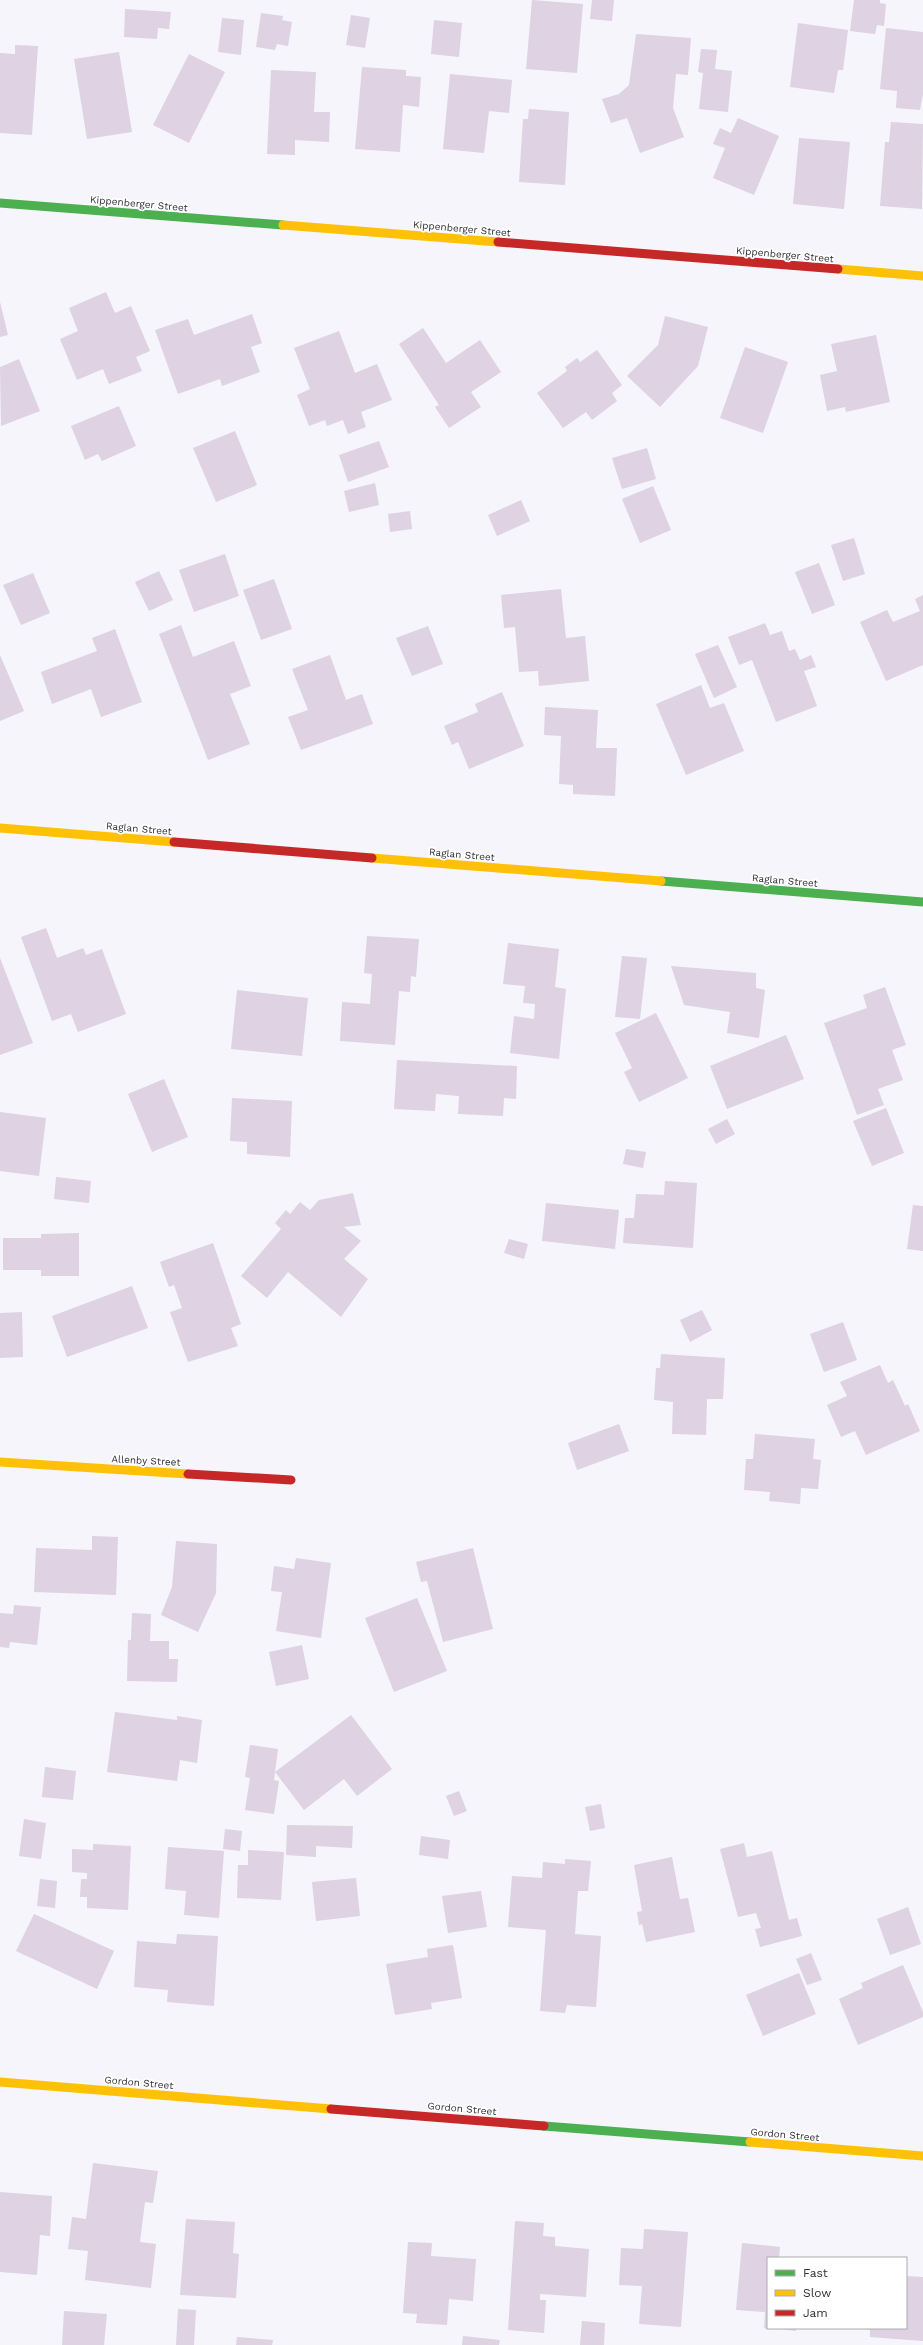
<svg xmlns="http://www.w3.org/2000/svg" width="923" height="2345" font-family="'Work Sans',sans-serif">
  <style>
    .building { fill: #ded2e3 }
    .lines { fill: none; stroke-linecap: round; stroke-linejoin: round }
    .fast { stroke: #4caf50; stroke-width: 9 }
    .slow { stroke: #ffc107; stroke-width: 9 }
    .jam { stroke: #c62828; stroke-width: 9 }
    .labels { text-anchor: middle; stroke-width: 3.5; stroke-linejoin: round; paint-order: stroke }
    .street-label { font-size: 10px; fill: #2f3034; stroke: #fff }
  </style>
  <rect width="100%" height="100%" fill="#f5f5fb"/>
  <g class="building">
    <path d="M532,0L583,4L577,73L526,69Z"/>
    <path d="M592,0H614L612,21L590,19Z"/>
    <path d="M854,0H880V3L886,4L884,26L877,25L875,34L850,31Z"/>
    <path d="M125,9L171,12L169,29L158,28L157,39L124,37Z"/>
    <path d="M261,13L283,16L282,20L292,22L288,46L277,44L275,50L256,47Z"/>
    <path d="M351,15L370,18L365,48L346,45Z"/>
    <path d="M222,18L244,20L241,55L218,52Z"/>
    <path d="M434,20L462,23L459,57L431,54Z"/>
    <path d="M798,23L848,30L843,70H838L834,93L790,87Z"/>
    <path d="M886,28L923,32V94L920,110L896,108L897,91L880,89Z"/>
    <path d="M636,34L691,38L688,75L676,74L673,108L684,137L640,153L627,118L611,123L602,99L619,94L629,85Z"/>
    <path d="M15,45L38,46L32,135L0,133V53L15,54Z"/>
    <path d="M701,49L717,50L715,69L732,71L728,112L699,109L703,73L698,72Z"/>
    <path d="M119,52L132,132L87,139L74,59Z"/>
    <path d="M189,54L225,72L189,143L153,125Z"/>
    <path d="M362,67L406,70V76L421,77L419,107L403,105L400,152L355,149Z"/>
    <path d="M271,70L316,72L314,112H330L329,142L295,140V155L267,154Z"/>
    <path d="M450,74L512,80L509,113L489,111L484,153L443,149Z"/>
    <path d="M529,109L569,112L565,185L519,182L523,119H528Z"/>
    <path d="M738,118L779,136L754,195L713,178L725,148L713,144L720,128L731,133Z"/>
    <path d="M891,122L923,124L922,209L880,206L885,142H889Z"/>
    <path d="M799,138L850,142L844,209L793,204Z"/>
    <path d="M106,292L115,313L131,306L150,351L136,357L142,371L109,384L103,369L77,380L60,339L78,331L69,308Z"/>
    <path d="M0,302L8,335L0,337Z"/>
    <path d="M252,314L262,343L251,347L260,372L222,386L220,379L178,394L155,330L188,319L194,335Z"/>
    <path d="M665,316L708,327L698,366L660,407L627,376L658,345Z"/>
    <path d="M423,328L446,363L480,340L501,372L471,392L481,407L449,428L435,407L439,405L399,344Z"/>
    <path d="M339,331L355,373L377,364L392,400L361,412L366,427L348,434L343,420L327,426L325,420L309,426L297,395L310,389L294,348Z"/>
    <path d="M876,335L890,402L846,412L845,407L827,411L820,375L837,371L831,344Z"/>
    <path d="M745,347L788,362L763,433L720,418Z"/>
    <path d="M597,350L622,385L612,393L617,401L592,420L586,412L563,428L537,393L567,371L565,367L577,358L580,362Z"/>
    <path d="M19,359L40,411L1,426L0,367Z"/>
    <path d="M119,406L136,446L102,461L98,454L85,460L71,426Z"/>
    <path d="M235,431L257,485L216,502L193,448Z"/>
    <path d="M379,441L389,467L348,482L339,455Z"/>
    <path d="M647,448L656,479L622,489L612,458Z"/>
    <path d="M375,483L379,505L349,512L344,491Z"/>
    <path d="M653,486L671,530L640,543L622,499Z"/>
    <path d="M521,500L530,521L497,536L488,515Z"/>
    <path d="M410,511L412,529L390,532L388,514Z"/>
    <path d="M854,538L865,574L843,581L831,545Z"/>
    <path d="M225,554L239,596L194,612L179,570Z"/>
    <path d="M819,563L835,605L812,614L795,572Z"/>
    <path d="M159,571L173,600L149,611L135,582Z"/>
    <path d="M33,573L50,613L21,625L3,585Z"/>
    <path d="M274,579L292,629L261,640L243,590Z"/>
    <path d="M561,589L566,638L585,636L589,681L539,686L538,671L519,672L515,627L504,628L501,595Z"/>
    <path d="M923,595V665L886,681L860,622L887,610L893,622L920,611L915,599Z"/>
    <path d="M765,623L770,635L782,631L789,651L795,649L800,660L811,655L816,667L804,671L817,706L776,722L752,660L739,665L728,637Z"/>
    <path d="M181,625L193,657L234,641L251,686L230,694L250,744L208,760L159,634Z"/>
    <path d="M428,626L443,664L412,676L396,638Z"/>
    <path d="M115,629L142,702L101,717L91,689L52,704L41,672L97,651L92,638Z"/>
    <path d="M718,645L737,687L714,698L695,654Z"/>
    <path d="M0,655L24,711L0,721Z"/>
    <path d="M330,655L346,700L362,694L373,724L301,750L288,717L308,710L292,669Z"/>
    <path d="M701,685L710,708L724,703L744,751L686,775L656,704Z"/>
    <path d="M502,692L524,746L469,769L458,742L452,745L444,726L478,712L475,704Z"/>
    <path d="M545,707L598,710L596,748H617L615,796L573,794V785L559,784L561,736L544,735Z"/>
    <path d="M46,928L57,958L83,948L86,955L102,949L126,1014L78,1032L71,1014L52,1021L21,937Z"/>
    <path d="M367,936L419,939L416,977L411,976L410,992L399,991L395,1045L340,1041L342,1002L370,1004L372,974L364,973Z"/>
    <path d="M508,943L559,949L555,987L566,989L559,1059L510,1053L514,1016L534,1019L535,1004L523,1003L525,986L503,984Z"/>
    <path d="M622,956L647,958L640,1019L615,1017Z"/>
    <path d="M0,958L33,1043L0,1055Z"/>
    <path d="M671,966L756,973V988L765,990L759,1038L727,1033L730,1012L684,1005Z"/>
    <path d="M885,987L906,1045L892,1050L903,1080L878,1089L884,1105L857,1115L824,1023L867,1008L863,995Z"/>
    <path d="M237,990L308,998L302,1056L231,1049Z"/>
    <path d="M656,1013L688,1078L639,1102L624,1072L632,1068L615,1033Z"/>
    <path d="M786,1035L804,1079L727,1109L710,1066Z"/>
    <path d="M397,1060L517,1066L516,1099L504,1098L503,1116L458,1114L459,1096L436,1094L435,1111L394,1109Z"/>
    <path d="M164,1079L188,1137L152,1152L128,1094Z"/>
    <path d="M232,1098L292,1101L290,1157L247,1154V1142L230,1141Z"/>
    <path d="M886,1108L904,1153L872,1166L853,1121Z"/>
    <path d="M0,1112L46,1118L39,1176L0,1171Z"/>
    <path d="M727,1119L735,1134L716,1144L708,1129Z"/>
    <path d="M626,1149L646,1152L643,1168L623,1164Z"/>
    <path d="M56,1177L91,1181L89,1203L54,1199Z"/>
    <path d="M665,1181L697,1183L693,1248L623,1243L625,1218H634L636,1194L664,1195Z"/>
    <path d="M353,1193L361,1225L344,1227L361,1241L344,1259L368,1279L341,1317L288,1272L267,1298L241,1276L281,1229L275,1223L286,1210L290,1214L300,1202L310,1210L319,1200Z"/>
    <path d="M546,1203L619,1210L615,1249L542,1241Z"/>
    <path d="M913,1205L923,1206V1251L907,1249Z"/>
    <path d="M79,1233V1276H41V1270H3V1238H41V1234Z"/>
    <path d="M509,1239L528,1244L524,1259L504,1253Z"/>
    <path d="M213,1243L241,1324L231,1328L238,1346L188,1362L170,1312L182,1308L174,1285L169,1287L160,1262Z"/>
    <path d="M132,1286L148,1328L67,1357L52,1316Z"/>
    <path d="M702,1310L712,1330L690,1342L680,1320Z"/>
    <path d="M22,1312L23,1357L0,1358V1313Z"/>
    <path d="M843,1322L857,1360L824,1372L810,1334Z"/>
    <path d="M661,1354L725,1358L723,1399H707L706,1435L672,1434L673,1402L654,1400L656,1368H660Z"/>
    <path d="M880,1365L888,1383L893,1380L905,1406L908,1404L920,1431L866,1455L855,1431L841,1437L827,1405L847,1396L840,1382Z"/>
    <path d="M619,1424L629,1451L577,1470L568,1443Z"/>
    <path d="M755,1434L815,1439L813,1459L821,1460L818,1489L801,1488L800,1504L769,1501L770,1492L744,1490L746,1459H753Z"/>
    <path d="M92,1536L118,1537L116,1595L34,1592L36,1548L92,1550Z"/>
    <path d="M176,1541L217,1544L216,1593L198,1632L161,1615L172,1587Z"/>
    <path d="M473,1548L493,1629L443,1642L427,1581L421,1582L416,1562Z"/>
    <path d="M296,1558L331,1563L321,1638L276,1631L282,1592L271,1591L274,1566L294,1569Z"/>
    <path d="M417,1598L447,1671L394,1692L365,1618Z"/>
    <path d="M14,1605L41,1607L37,1645L10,1642L9,1648L0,1647V1613L13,1614Z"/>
    <path d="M132,1613L151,1614L150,1641H169V1659H178L177,1682L127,1681L128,1640H131Z"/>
    <path d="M302,1645L309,1679L276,1686L269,1652Z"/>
    <path d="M115,1712L177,1720V1716L202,1720L197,1763L180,1760L177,1781L107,1772Z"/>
    <path d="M351,1715L392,1769L357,1796L344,1779L304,1810L275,1772L274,1780L279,1781L274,1814L245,1810L250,1778L245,1777L250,1745L278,1749L275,1772Z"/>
    <path d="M45,1767L76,1771L73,1800L42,1797Z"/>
    <path d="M459,1791L467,1811L454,1816L446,1796Z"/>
    <path d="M601,1804L605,1828L590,1831L585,1807Z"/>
    <path d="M24,1819L46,1823L41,1859L19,1856Z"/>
    <path d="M287,1825L353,1826L352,1848L316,1846V1857L286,1855Z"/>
    <path d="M225,1829L242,1831L240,1851L223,1849Z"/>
    <path d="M421,1836L450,1840L448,1859L419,1855Z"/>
    <path d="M744,1843L747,1857L772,1851L789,1920L797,1918L802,1936L760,1947L755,1929L761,1928L756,1913L738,1917L720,1849Z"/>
    <path d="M93,1844L131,1846L128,1910L87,1908V1897H80L81,1879H87V1873L72,1872V1849L93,1850Z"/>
    <path d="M168,1847L224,1851L219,1918L184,1915L186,1891L165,1889Z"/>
    <path d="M248,1850L284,1852L281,1900L237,1898L238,1865H248Z"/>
    <path d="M672,1857L680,1899L688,1898L695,1932L646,1942L642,1924L639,1925L637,1912L642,1911L634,1865Z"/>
    <path d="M565,1859L591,1861L588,1891H578L575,1934L601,1936L596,2007L567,2005L565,2013L540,2011L546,1930L508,1927L512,1876L542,1878L543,1862L565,1864Z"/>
    <path d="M356,1878L360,1916L316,1921L312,1882Z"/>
    <path d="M40,1879L57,1881L55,1908L37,1906Z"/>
    <path d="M481,1891L487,1927L448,1933L442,1896Z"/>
    <path d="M908,1907L921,1944L890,1955L877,1919Z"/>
    <path d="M34,1914L114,1951L97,1989L16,1951Z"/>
    <path d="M177,1934L218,1936L214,2006L167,2002L168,1990L134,1987L137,1941L176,1944Z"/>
    <path d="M453,1945L462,1998L431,2003L432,2009L395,2015L386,1964L428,1957L427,1949Z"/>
    <path d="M811,1953L822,1980L807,1985L796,1959Z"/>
    <path d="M903,1965L923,2012V2017L858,2045L839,1999L863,1988L861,1983Z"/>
    <path d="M799,1973L816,2014L763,2036L746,1995Z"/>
    <path d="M93,2163L158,2171L153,2203L145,2202L140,2242L156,2244L151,2288L85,2280L88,2251L68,2249L72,2217L86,2219Z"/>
    <path d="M0,2192L52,2196L50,2236L40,2235L37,2275L0,2272Z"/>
    <path d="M186,2219L235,2222L233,2253L239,2254L236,2298L180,2295Z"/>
    <path d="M515,2221L544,2223L543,2236L555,2237V2246L589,2249L586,2297L540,2294V2300H546L544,2333L508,2330Z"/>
    <path d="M644,2229L688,2232L681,2327L639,2324L642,2286L619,2285L621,2248L643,2249Z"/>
    <path d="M408,2242L432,2243L431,2256L476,2259L473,2301L449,2299L447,2325L416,2323L417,2314L403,2313Z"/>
    <path d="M742,2243L780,2247L779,2258H768V2329L764,2328L765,2312L736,2310Z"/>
    <path d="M906,2276L923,2277V2341L870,2337V2330L861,2328H906Z"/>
    <path d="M178,2309L196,2310L194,2345H176Z"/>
    <path d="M64,2311L107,2314L104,2345H62Z"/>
    <path d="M582,2321L605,2323L604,2345H580Z"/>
    <path d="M772,2328H796V2331Z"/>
    <path d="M463,2336L500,2340L499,2345H462Z"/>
    <path d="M237,2337L273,2340L272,2345H236Z"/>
  </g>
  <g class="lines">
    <g class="fast">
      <path d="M0,203L283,225"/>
      <path d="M661,881L923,902"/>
      <path d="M544,2126L750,2142"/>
    </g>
    <g class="slow">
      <path d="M283,225L498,242"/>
      <path d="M838,269L923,276"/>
      <path d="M0,828L174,842"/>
      <path d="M372,858L661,881"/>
      <path d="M0,1462L188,1474"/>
      <path d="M0,2082L331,2109"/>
      <path d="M750,2142L923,2156"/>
    </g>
    <g class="jam">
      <path d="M498,242L838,269"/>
      <path d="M174,842L372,858"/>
      <path d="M188,1474L291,1480"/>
      <path d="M331,2109L544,2126"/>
    </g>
  </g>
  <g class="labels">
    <g class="street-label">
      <text transform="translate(139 203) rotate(5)" y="4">Kippenberger Street</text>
      <text transform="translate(462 228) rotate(5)" y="4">Kippenberger Street</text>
      <text transform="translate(785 254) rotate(5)" y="4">Kippenberger Street</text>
      <text transform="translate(139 828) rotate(5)" y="4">Raglan Street</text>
      <text transform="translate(462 854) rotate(5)" y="4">Raglan Street</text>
      <text transform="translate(785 880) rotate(5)" y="4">Raglan Street</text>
      <text transform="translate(146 1460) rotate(3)" y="4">Allenby Street</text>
      <text transform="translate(139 2082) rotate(5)" y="4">Gordon Street</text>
      <text transform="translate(462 2108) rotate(5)" y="4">Gordon Street</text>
      <text transform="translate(785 2134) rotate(5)" y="4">Gordon Street</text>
    </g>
  </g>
  <rect x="767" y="2257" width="140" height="72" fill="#ffffff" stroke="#acacae"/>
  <rect x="775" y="2270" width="20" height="6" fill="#4caf50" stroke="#acacae"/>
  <text x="803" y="2277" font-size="12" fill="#2f3034">Fast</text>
  <rect x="775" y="2290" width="20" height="6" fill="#ffc107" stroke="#acacae"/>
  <text x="803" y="2297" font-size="12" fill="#2f3034">Slow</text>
  <rect x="775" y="2310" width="20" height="6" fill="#c62828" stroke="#acacae"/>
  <text x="803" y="2317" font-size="12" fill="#2f3034">Jam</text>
</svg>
